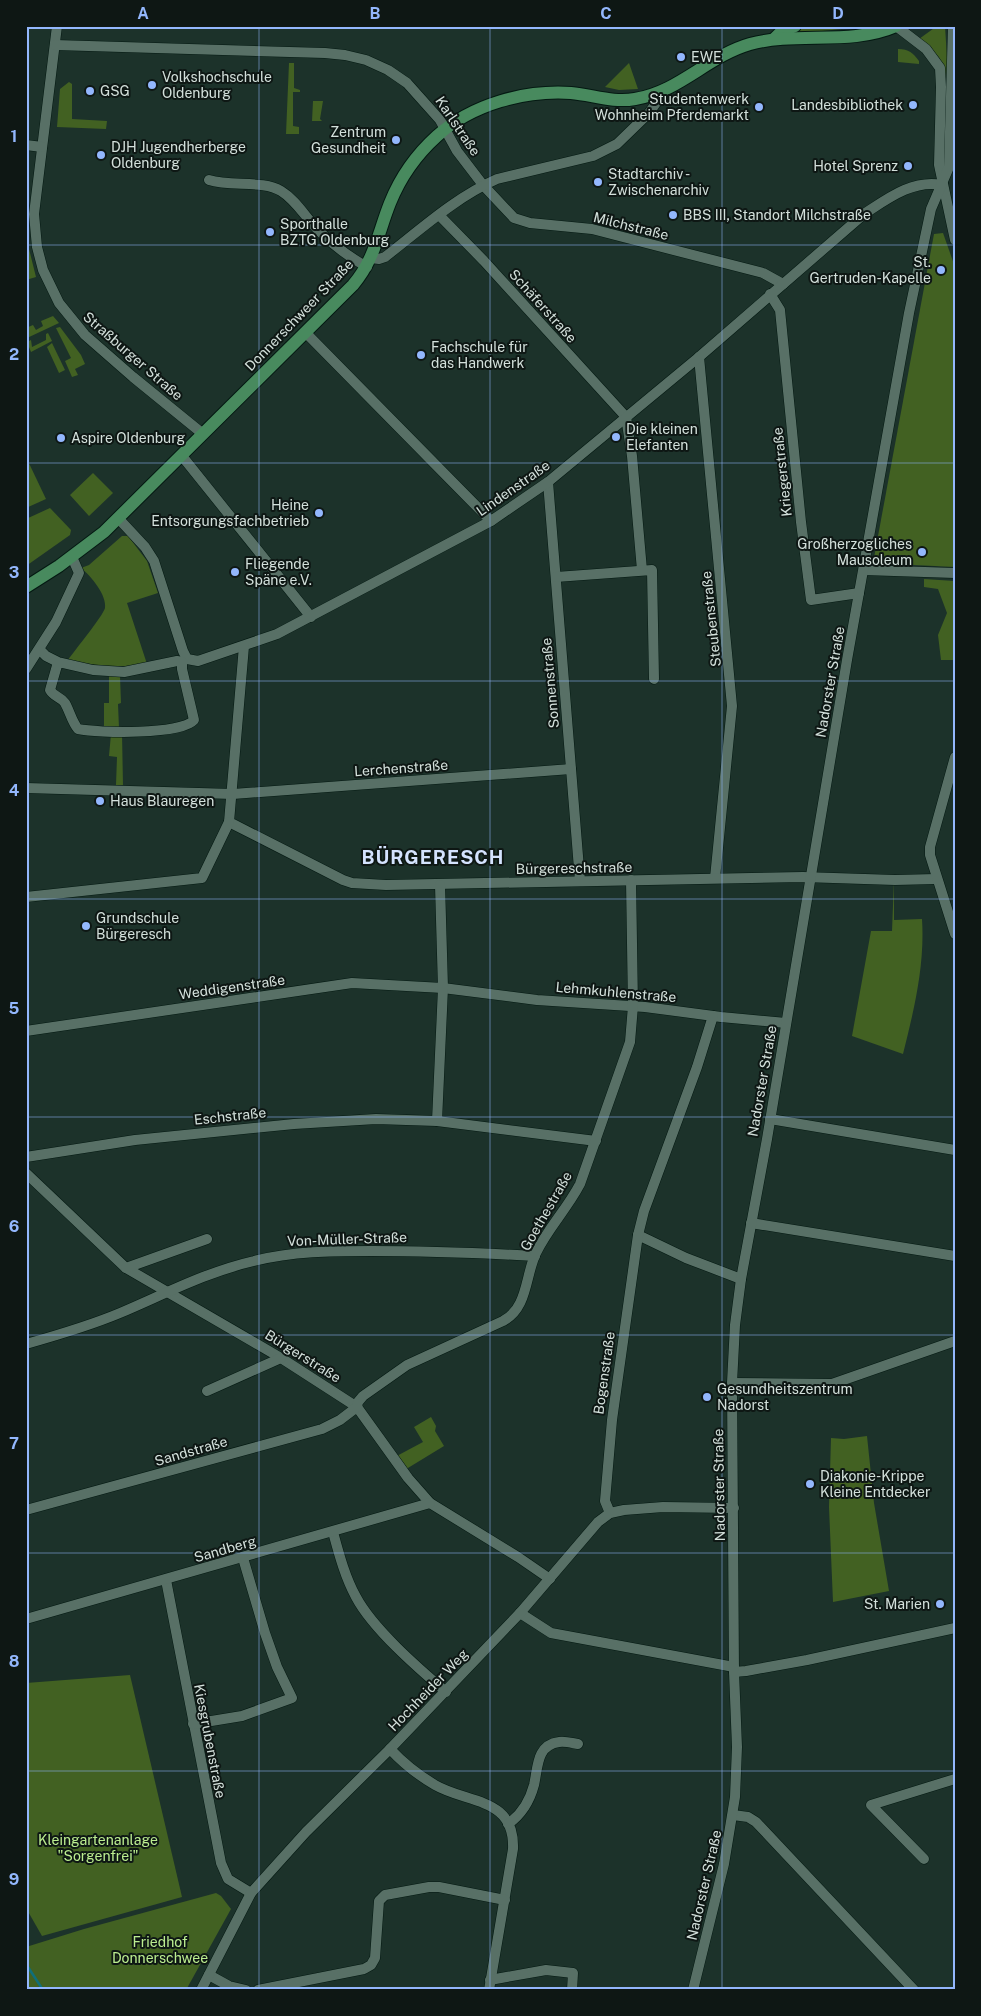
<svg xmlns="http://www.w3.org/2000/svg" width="981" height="2016" font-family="'Public Sans',sans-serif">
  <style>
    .green { fill: #426122 }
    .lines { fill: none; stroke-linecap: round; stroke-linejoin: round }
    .stream { stroke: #106f7a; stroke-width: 2.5 }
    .minor-casing { stroke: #041912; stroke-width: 11 }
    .major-casing { stroke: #041912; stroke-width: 14 }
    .minor { stroke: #587066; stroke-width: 10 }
    .major { stroke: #488a5e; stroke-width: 12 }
    .grid { fill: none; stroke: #93b7fd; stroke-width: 1; stroke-opacity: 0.55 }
    .poi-dot { fill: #93b7fd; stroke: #0e1714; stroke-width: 2 }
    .labels { text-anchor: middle; stroke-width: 4; stroke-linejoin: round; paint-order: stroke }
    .poi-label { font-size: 14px; fill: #d3e0db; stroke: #0e1714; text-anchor: start }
    .street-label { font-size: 14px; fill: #d3e0db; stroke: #0e1714 }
    .park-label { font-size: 14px; fill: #bcee90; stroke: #0e1714 }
    .district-label { font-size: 19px; font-weight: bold; letter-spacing: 1px; fill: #d4e3fe; stroke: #0e1714 }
    .neatline { fill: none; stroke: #93b7fd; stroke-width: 2 }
    .grid-label { font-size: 16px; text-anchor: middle; font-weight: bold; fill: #93b7fd }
  </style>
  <rect width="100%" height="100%" fill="#1c322a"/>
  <g class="green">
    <path d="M805,26H871L793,34V32Z"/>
    <path d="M937,26H945L948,74L945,164L943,166L945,73L939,57L919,39Z"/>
    <path d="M898,49C909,49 913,53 919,61V64L898,62Z"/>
    <path d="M289,63H294V88L300,90V92H293V126L299,127V134H286Z"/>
    <path d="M629,63L638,89L619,90L605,87Z"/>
    <path d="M69,82L72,84V119L107,121L106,129L57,127L60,89Z"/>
    <path d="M313,101H323L320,119L322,121H312Z"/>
    <path d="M943,233L955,267V567L873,563L934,234Z"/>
    <path d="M26,237L36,277L26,280Z"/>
    <path d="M53,316L59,323L27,338L26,328L33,325L36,330L43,326L41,321Z"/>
    <path d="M60,327L81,355L85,364L75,369L78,375L72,377L65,361L71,358L56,328Z"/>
    <path d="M48,333L52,341L31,352L27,342L31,340L32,347L46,340V334Z"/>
    <path d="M52,343L65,370L59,373L47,347Z"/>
    <path d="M26,457L46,499L26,508Z"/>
    <path d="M93,473L113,493L89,516L70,495Z"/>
    <path d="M50,508L71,530L70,535L26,566V519Z"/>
    <path d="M122,536H128L147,561L158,593L127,603L147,664C119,668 95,666 68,660C75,650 103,616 105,608C107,595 91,576 81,568L89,565Z"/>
    <path d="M924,579L955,581V660H941L938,635L947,613L938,589L924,587Z"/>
    <path d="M109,675L120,676L121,703L118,704L119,728H104V703H109Z"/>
    <path d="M122,733L123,785H116L117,757L109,756L111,734Z"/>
    <path d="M894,880V920L922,919C925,965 914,1010 903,1054L852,1036L871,931H892Z"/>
    <path d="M431,1417L436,1426L435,1431L444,1446L403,1471L393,1458L423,1442L414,1427Z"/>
    <path d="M867,1436L874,1503L889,1591L833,1602L829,1507L831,1438L844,1439Z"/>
    <path d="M130,1675L182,1897L42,1936L26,1908V1683Z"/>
    <path d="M216,1893L221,1896L231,1909L186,1990H26V1947L84,1929Z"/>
  </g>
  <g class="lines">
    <path class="stream" d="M26,1964L43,1990"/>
    <g class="minor-casing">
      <g id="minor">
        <path d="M57,26L34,214L37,247L43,270L59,303L85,335L133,377L203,434"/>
        <path d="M896,26L926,49L940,68L941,87L939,165L955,240"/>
        <path d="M55,45L325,53L345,55L366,60L388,70L407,83L440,120L457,151L483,185L514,218L530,223L592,229L763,273L783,284"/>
        <path d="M26,145L42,147"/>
        <path d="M209,180C231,187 263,180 281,191C296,200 306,218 318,230C333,245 349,257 367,267"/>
        <path d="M439,215L484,261L626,417L632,456L642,570"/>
        <path d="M371,258L379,259L385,257C421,229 456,197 497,179L593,156L617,144L649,113L656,103L655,94"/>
        <path d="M770,294L780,310L801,522L811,600L859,593"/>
        <path d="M306,333L491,521"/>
        <path d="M699,357L732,706L715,878"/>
        <path d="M182,456L311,617"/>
        <path d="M548,482L580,881"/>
        <path d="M118,518L145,547L154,561L183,651L187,659L198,661L277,634L491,521L548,482L699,357L864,214C887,199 913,179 942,185"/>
        <path d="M864,570L955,573"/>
        <path d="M556,577L652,570L654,679"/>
        <path d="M244,646L229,822L343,880L352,883L386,885L803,877L895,880L936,879"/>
        <path d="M40,650L46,656L58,662L50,690C54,697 61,697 65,703C70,712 72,722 78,729C98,733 181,735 194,720L182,669V662L177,661L124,672L93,670L58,662"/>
        <path d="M26,669L56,622L79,573L72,557"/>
        <path d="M955,757L930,847V855L955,934"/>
        <path d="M26,788L233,794L571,769"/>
        <path d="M26,897L202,878L229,822"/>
        <path d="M26,1031L352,983L443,988L537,1000L645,1007L721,1017L786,1023"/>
        <path d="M770,1119L955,1150"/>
        <path d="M437,1121L443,988L440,885"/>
        <path d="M26,1157L135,1140L294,1124L376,1119L437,1121L596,1141"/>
        <path d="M26,1173L126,1268L281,1358L357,1407L408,1478L430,1503L518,1557L550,1579"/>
        <path d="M751,1223L955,1256"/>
        <path d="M638,1235L686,1258L741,1279"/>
        <path d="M126,1268L207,1239"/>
        <path d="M26,1344C58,1335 89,1326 120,1313C165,1294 206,1272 254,1261C293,1251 332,1251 371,1251C426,1251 480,1253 535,1256"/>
        <path d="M732,1383L832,1384L955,1341"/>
        <path d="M207,1391L281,1358"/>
        <path d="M26,1510L322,1429L340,1420L357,1407L358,1402L363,1396L407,1365L503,1321C528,1308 525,1276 536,1253C548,1228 567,1209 580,1184L630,1042L633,1006L631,880"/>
        <path d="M610,1513L605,1501L612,1420L638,1235L644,1211L697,1067L713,1016"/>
        <path d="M333,1532C339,1554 345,1577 356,1597C373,1629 418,1668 446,1692"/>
        <path d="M166,1580L221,1863L228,1879L251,1893"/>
        <path d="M520,1613L551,1633L734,1667"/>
        <path d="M26,1619L430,1503"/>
        <path d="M734,1672L746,1671L807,1660L955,1628"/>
        <path d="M193,1724L242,1716L292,1698L277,1667L265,1633L243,1558"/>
        <path d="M390,1749C403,1763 418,1775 435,1785C468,1804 515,1797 513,1849L489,1990"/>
        <path d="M733,1815L748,1817L756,1822L914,1990"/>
        <path d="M508,1824C521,1815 530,1800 534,1785C538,1768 536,1745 559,1742C565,1741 572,1743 578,1744"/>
        <path d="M924,1859L871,1805L955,1779"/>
        <path d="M209,1975L229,1986L246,1990"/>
        <path d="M490,1980L546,1970L573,1973L572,1990"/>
        <path d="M201,1990L251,1893L306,1832L390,1749L520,1613L598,1522L610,1513L624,1510L663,1507L734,1508"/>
        <path d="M258,1990L364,1969L371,1965L375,1958L379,1901L385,1895L429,1887H439L505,1900"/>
        <path d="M693,1990L724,1864L735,1797L737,1747L734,1672L732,1383L735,1325L741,1279L767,1139L847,660L909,313L931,209L949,167L953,26"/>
      </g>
    </g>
    <g class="major-casing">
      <g id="major">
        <path d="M775,38L781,32L795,26"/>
        <path d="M26,587L59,566L104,532L353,285C375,259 378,233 390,203C400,178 417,154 437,136C472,104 525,90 571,93C593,95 613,103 635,99C679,92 708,56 750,44C798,31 850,46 896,26"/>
      </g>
    </g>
    <use href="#minor" class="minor"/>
    <use href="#major" class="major"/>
  </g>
  <path class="grid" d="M259,26V1990M490,26V1990M722,26V1990M26,245H955M26,463H955M26,681H955M26,899H955M26,1117H955M26,1335H955M26,1553H955M26,1771H955"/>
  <g class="poi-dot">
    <circle cx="681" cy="57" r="5"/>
    <circle cx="152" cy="85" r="5"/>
    <circle cx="90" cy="91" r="5"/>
    <circle cx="913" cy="105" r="5"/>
    <circle cx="759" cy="107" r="5"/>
    <circle cx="396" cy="140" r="5"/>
    <circle cx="101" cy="155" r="5"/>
    <circle cx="908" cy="166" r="5"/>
    <circle cx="598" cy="182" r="5"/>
    <circle cx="673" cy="215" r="5"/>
    <circle cx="270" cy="232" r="5"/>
    <circle cx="941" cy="270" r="5"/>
    <circle cx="421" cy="355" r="5"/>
    <circle cx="616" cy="437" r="5"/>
    <circle cx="61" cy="438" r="5"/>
    <circle cx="319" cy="513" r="5"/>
    <circle cx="922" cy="552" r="5"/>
    <circle cx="235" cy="572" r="5"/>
    <circle cx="100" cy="801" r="5"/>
    <circle cx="86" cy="926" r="5"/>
    <circle cx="707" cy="1397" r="5"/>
    <circle cx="810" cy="1484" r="5"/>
    <circle cx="940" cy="1604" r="5"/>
  </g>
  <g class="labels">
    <g class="poi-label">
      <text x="691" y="62">EWE</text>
      <text x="162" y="82">Volkshochschule<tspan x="162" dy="16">Oldenburg</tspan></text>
      <text x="100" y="96">GSG</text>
      <text x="749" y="104" text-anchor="end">Studentenwerk<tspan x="749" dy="16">Wohnheim Pferdemarkt</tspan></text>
      <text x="903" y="110" text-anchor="end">Landesbibliothek</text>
      <text x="386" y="137" text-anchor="end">Zentrum<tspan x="386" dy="16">Gesundheit</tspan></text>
      <text x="111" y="152">DJH Jugendherberge<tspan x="111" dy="16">Oldenburg</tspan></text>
      <text x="898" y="171" text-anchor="end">Hotel Sprenz</text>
      <text x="608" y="179">Stadtarchiv -<tspan x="608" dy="16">Zwischenarchiv</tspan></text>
      <text x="683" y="220">BBS III, Standort Milchstraße</text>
      <text x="280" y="229">Sporthalle<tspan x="280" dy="16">BZTG Oldenburg</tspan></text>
      <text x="931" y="267" text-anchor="end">St.<tspan x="931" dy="16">Gertruden-Kapelle</tspan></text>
      <text x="431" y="352">Fachschule für<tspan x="431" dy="16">das Handwerk</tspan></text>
      <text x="626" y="434">Die kleinen<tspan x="626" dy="16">Elefanten</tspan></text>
      <text x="71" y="443">Aspire Oldenburg</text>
      <text x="309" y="510" text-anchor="end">Heine<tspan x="309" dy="16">Entsorgungsfachbetrieb</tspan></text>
      <text x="912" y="549" text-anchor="end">Großherzogliches<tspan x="912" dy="16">Mausoleum</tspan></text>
      <text x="245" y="569">Fliegende<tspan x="245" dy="16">Späne e.V.</tspan></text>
      <text x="110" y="806">Haus Blauregen</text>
      <text x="96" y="923">Grundschule<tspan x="96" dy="16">Bürgeresch</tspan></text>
      <text x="717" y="1394">Gesundheitszentrum<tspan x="717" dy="16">Nadorst</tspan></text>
      <text x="820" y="1481">Diakonie-Krippe<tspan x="820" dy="16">Kleine Entdecker</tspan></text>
      <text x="930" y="1609" text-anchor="end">St. Marien</text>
    </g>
    <g class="street-label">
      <text transform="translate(458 126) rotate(56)" y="5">Karlstraße</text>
      <text transform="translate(631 226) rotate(14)" y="5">Milchstraße</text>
      <text transform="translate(543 306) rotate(48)" y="5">Schäferstraße</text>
      <text transform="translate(299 315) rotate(-46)" y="5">Donnerschweer Straße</text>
      <text transform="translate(133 356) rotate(41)" y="5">Straßburger Straße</text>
      <text transform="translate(782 472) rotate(-96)" y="5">Kriegerstraße</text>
      <text transform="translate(513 488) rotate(-35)" y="5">Lindenstraße</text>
      <text transform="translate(711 619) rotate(-96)" y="5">Steubenstraße</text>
      <text transform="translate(830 682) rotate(-80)" y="5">Nadorster Straße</text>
      <text transform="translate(550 683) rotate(-95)" y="5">Sonnenstraße</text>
      <text transform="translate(401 768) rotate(-4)" y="5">Lerchenstraße</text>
      <text transform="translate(574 868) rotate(-1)" y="5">Bürgereschstraße</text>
      <text transform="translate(232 987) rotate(-8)" y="5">Weddigenstraße</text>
      <text transform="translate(616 992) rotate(5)" y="5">Lehmkuhlenstraße</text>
      <text transform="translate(762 1081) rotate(-80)" y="5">Nadorster Straße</text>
      <text transform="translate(230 1116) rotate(-6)" y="5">Eschstraße</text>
      <text transform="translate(546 1211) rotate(-60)" y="5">Goethestraße</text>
      <text transform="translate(347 1239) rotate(-2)" y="5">Von-Müller-Straße</text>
      <text transform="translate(303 1356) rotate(32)" y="5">Bürgerstraße</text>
      <text transform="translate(604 1373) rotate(-82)" y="5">Bogenstraße</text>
      <text transform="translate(191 1451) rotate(-16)" y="5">Sandstraße</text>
      <text transform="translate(719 1485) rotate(-91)" y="5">Nadorster Straße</text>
      <text transform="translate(225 1549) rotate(-16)" y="5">Sandberg</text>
      <text transform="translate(428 1690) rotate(-46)" y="5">Hochheider Weg</text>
      <text transform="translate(210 1741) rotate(79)" y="5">Kiesgrubenstraße</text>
      <text transform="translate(704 1885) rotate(-77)" y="5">Nadorster Straße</text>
    </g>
    <g class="park-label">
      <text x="98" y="1845">Kleingartenanlage<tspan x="98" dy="16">"Sorgenfrei"</tspan></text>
      <text x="160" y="1947">Friedhof<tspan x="160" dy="16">Donnerschwee</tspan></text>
    </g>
    <g class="district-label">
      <text x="433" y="864">BÜRGERESCH</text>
    </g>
  </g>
  <rect width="981" height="2016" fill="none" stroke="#0e1714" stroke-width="55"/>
  <rect x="28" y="28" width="926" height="1960" class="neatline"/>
  <g class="grid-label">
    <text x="143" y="19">A</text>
    <text x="375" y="19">B</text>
    <text x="606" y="19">C</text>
    <text x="838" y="19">D</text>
    <text x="14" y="142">1</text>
    <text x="14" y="360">2</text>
    <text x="14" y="578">3</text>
    <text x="14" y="796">4</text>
    <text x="14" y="1014">5</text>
    <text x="14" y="1232">6</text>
    <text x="14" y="1449">7</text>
    <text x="14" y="1667">8</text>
    <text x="14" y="1885">9</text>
  </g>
</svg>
